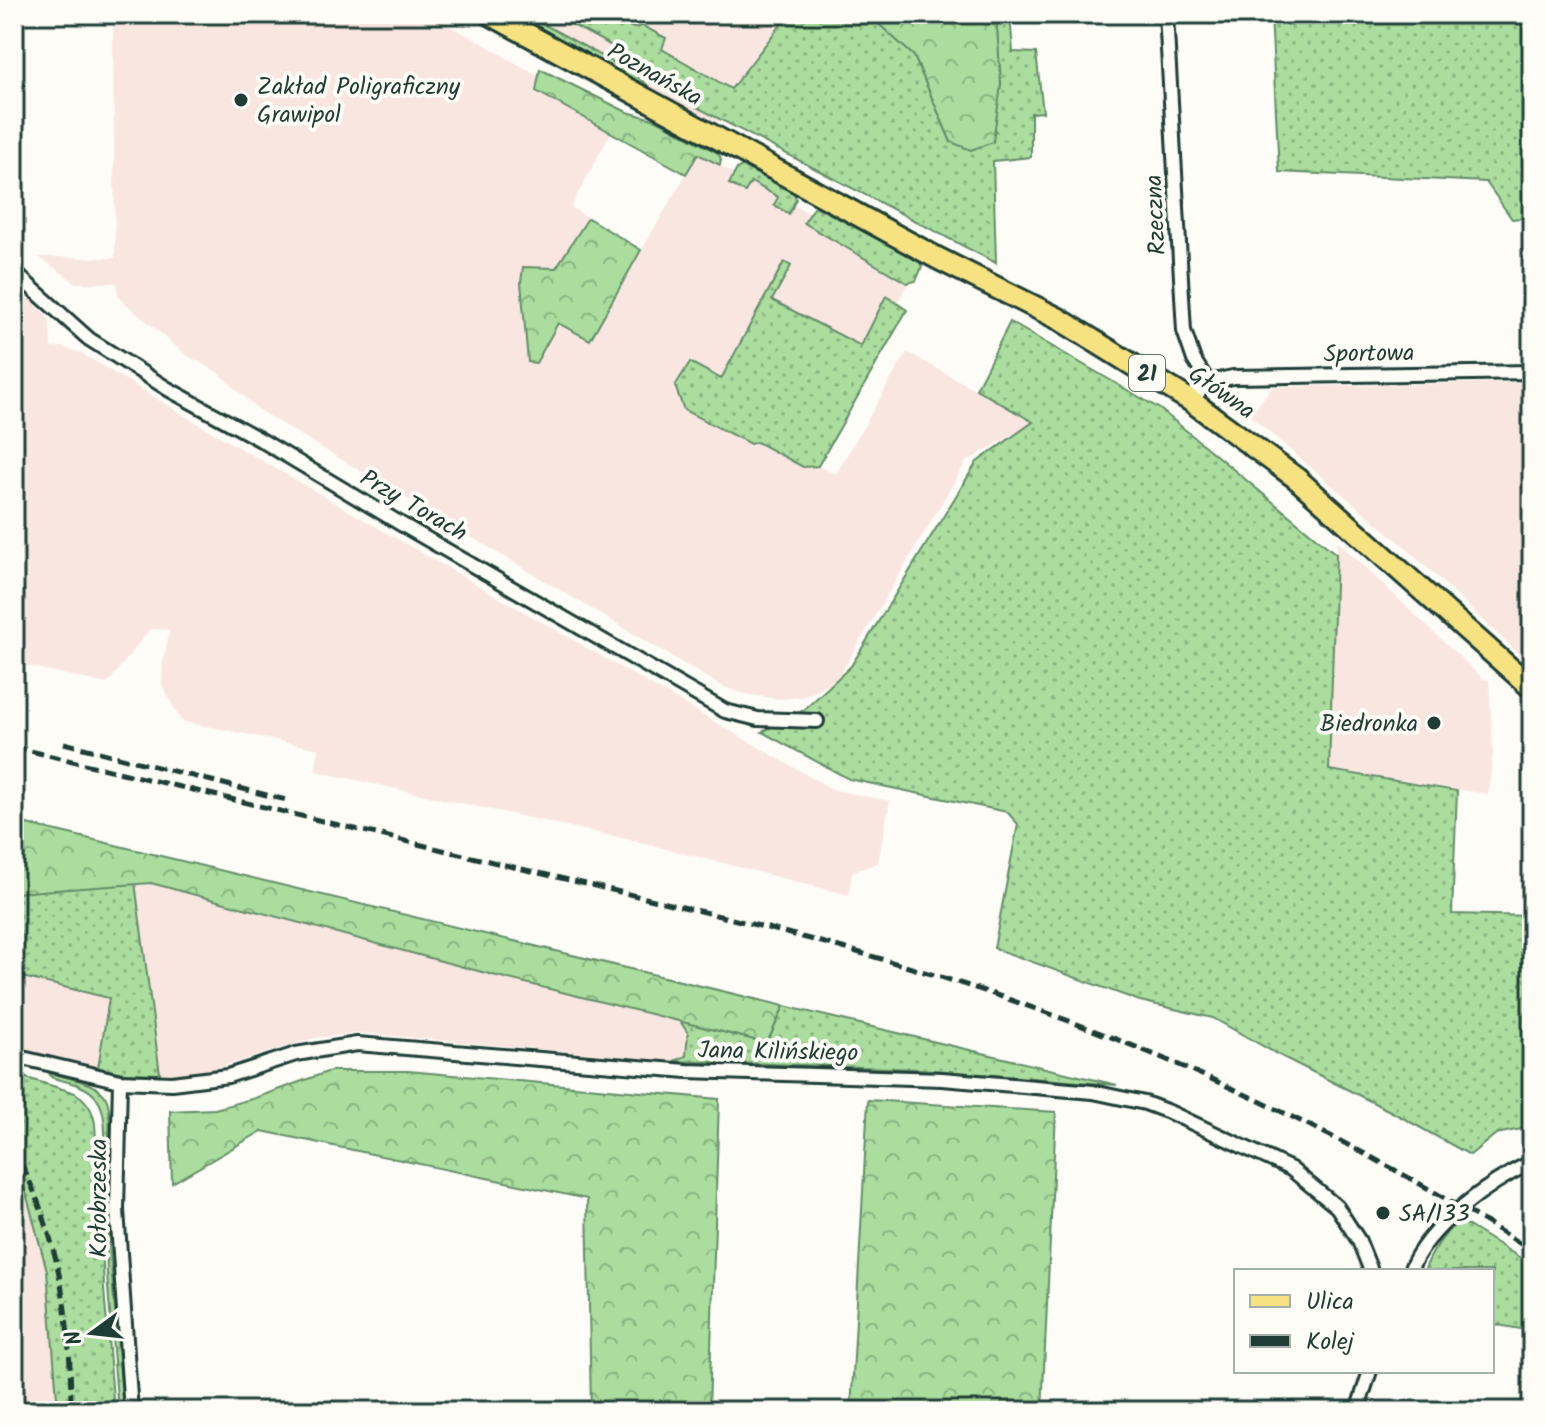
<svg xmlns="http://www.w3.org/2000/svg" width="1546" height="1425" font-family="Kalam,sans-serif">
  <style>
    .built { fill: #f9e6e1 }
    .grass { fill: url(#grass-dots); stroke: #648d69; stroke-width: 2 }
    .forest { fill: url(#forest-crowns); stroke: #648d69; stroke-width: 2 }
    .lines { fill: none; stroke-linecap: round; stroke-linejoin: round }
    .minor-casing { stroke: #1f3d34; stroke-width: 18 }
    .primary-casing { stroke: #1f3d34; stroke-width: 26 }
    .minor { stroke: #fdfcf7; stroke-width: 12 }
    .primary { stroke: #f7e281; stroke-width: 20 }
    .rail { stroke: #1f3d34; stroke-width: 5; stroke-dasharray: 12 6; stroke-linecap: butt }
    .poi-dot { fill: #1f3d34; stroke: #fdfcf7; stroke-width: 3 }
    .labels { text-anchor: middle; stroke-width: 8; stroke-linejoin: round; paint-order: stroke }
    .shield { fill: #fdfcf7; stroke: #62766e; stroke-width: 2 }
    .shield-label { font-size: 22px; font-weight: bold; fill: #1f3d34 }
    .street-label { font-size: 24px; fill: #1f3d34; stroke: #fdfcf7 }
    .poi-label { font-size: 24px; fill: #1f3d34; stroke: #fdfcf7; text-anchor: start }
  </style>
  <defs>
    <pattern id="grass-dots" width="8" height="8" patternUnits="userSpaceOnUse" patternTransform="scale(2)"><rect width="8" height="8" fill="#aadd9e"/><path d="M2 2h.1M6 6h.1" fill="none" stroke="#8ab482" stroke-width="1.8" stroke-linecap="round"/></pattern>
    <pattern id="forest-crowns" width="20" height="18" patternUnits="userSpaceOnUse" patternTransform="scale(2)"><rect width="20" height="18" fill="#aadd9e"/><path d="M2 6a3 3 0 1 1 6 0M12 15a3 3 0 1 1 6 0" fill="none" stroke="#8ab482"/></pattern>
  </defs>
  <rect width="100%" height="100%" fill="#fdfcf7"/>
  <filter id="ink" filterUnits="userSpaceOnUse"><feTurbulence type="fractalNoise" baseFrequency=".0125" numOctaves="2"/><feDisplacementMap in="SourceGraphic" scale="16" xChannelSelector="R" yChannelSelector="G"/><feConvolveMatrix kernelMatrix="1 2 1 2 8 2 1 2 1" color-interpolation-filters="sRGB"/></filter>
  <g filter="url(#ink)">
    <g class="built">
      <path d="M113,14H426L479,41L616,123L571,207L588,218L533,310L589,340L698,154L915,270L835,419L732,418L826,470L836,474L907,352L1034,422L966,462L838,678L817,691L801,697L778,699L745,694L721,686L260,411L216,371L186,355L118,297L117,283H76L39,257L115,258Z"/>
      <path d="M511,14H799L717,123Z"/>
      <path d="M14,297L31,299L50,320L51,348L62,347L81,353L205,428L819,782L834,790L890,801L878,863L852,872L849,895L635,841L315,771L319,749L181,721L162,685L163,662L170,630L150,629L107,684L14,663Z"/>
      <path d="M1532,382V653L1526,661L1403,545L1250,416L1272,387Z"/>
      <path d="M1337,541L1483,679L1489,680L1493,752L1488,794L1329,770Z"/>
      <path d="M135,882L151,883L493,975L680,1021L688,1033L686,1057L674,1061L360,1033L315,1038L211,1070L185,1074H160Z"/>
      <path d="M14,975L109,998L98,1068L14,1048Z"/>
      <path d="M23,1181L47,1271L58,1411H14V1184Z"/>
      <path d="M1532,1337V1411H1518Z"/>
    </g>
    <g class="grass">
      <path d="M506,14H525L635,74L655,92Z"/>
      <path d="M552,14H606L633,28L643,26L666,38L662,49L731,89L789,14H868L914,56L951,142L1001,85L996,14H1010L1013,52L1036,53L1043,112L1031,113V157L993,161L996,263L683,100L642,62Z"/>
      <path d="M1271,14H1532V217L1512,219L1486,182L1279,172Z"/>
      <path d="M742,166L794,193L796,199L789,214L774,205L778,197L751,182L745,192L729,184L737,169Z"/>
      <path d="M815,206L919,261L922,267L916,281L907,283L804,223Z"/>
      <path d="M784,262L791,266L772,300L861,346L886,296L907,310L818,466L803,467L757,442L750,444L684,410L675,386L690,362L721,379Z"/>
      <path d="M1010,322L1160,409L1336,554L1329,770L1457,791L1452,914L1532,916V1127L1496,1134L1470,1155L1392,1112L1279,1055L1213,1018L1140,1001L994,948L1018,824L1007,812L849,779L762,732L804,710L851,666L977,462L1033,422L976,389Z"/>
      <path d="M135,882L160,1074L124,1073L98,1068L109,998L14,975V893Z"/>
      <path d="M784,1006L1117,1085L920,1069L674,1061L686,1056L688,1033L680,1021L767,1043Z"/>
      <path d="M49,1073C117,1089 111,1091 108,1158L105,1155C105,1131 109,1098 82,1087C72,1082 61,1081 51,1077Z"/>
      <path d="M14,1074L75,1093C102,1108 95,1139 95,1166L99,1172L104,1289L114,1411H58L47,1271L23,1182L14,1184Z"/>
      <path d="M105,1173H108L107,1214L123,1411H118L107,1275Z"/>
      <path d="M1459,1220L1532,1265V1331L1492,1324V1271H1424C1431,1253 1444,1233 1459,1220Z"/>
    </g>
    <g class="forest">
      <path d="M868,14H996L1001,85L993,142L971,150L951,142L914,56Z"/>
      <path d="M540,69L627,112L657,120L718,153L721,159L720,165L698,154L686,174L536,91Z"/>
      <path d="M588,218L641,250L590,340L558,323L536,363L528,362L521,282L523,267L556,268Z"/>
      <path d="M14,821L57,831L784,1006L767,1043L493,975L151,883L14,893Z"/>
      <path d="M330,1071H408L719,1099L709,1411H591L587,1199L262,1131L172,1183L170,1111L215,1109L255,1098Z"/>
      <path d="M868,1100L1056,1112L1042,1411H851Z"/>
    </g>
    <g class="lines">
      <g class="minor-casing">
        <g id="minor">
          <path d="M1166,14L1184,331L1194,360L1208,382"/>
          <path d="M14,272L89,339L168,389L261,440L401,524L725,711L758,719L817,721"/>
          <path d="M1191,401L1208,382L1233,377L1532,372"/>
          <path d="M14,1056L120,1081L172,1083L228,1076L296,1054L357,1044L687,1071L942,1079L1093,1092L1145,1103L1169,1112L1291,1169L1337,1207L1359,1241L1371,1271"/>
          <path d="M120,1081L117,1210L131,1411"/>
          <path d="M1410,1271C1427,1226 1490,1182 1532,1162"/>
          <path d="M1357,1411L1370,1371"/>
        </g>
      </g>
      <g class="primary-casing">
        <path id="primary" d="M490,14L937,258L1059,319L1191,401L1296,478L1532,688"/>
      </g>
      <use href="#minor" class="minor"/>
      <use href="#primary" class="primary"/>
      <g class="rail">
        <path d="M64,743L286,800"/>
        <path d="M14,747C176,786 339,825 501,864C661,902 822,937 978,989C1172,1053 1359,1141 1532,1251"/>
        <path d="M14,1149C59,1234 71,1315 71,1411"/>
      </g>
    </g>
  </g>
  <g class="poi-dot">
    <circle cx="241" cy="100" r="8"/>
    <circle cx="1434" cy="723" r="8"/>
    <circle cx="1383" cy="1213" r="8"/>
  </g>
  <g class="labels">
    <rect class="shield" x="1129" y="355" width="36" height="36" rx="6"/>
    <g class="shield-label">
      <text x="1147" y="381">21</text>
    </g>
    <g class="street-label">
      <text transform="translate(655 74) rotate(29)" y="8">Poznańska</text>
      <text transform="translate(1155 215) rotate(-93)" y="8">Rzeczna</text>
      <text transform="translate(1369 353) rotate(-1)" y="8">Sportowa</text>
      <text transform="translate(1222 392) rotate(35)" y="8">Główna</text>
      <text transform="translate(414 505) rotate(30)" y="8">Przy Torach</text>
      <text transform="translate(778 1051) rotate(1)" y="8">Jana Kilińskiego</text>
      <text transform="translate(98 1198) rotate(-90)" y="8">Kołobrzeska</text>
    </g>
    <g class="poi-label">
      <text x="257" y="94">Zakład Poligraficzny<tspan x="257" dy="28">Grawipol</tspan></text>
      <text x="1418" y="731" text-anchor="end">Biedronka</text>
      <text x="1399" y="1221">SA/133</text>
    </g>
  </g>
  <rect width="1546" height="1425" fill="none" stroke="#fdfcf7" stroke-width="48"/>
  <rect x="24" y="24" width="1498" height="1377" fill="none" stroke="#1f3d34" stroke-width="3" filter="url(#ink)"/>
  <rect x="1234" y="1269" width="260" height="104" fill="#fdfcf7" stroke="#a4b0a9" stroke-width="2"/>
  <rect x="1250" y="1295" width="40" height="12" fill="#f7e281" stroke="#a4b0a9" stroke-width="2"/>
  <text x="1306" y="1309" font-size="24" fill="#1f3d34">Ulica</text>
  <rect x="1250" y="1335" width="40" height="12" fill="#1f3d34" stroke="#a4b0a9" stroke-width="2"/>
  <text x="1306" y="1349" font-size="24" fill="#1f3d34">Kolej</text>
  <g transform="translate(92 1333) rotate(255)" stroke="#fdfcf7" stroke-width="6" paint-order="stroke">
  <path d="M0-6L14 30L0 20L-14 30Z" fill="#1f3d34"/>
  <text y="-12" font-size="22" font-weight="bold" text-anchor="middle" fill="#1f3d34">N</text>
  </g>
</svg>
